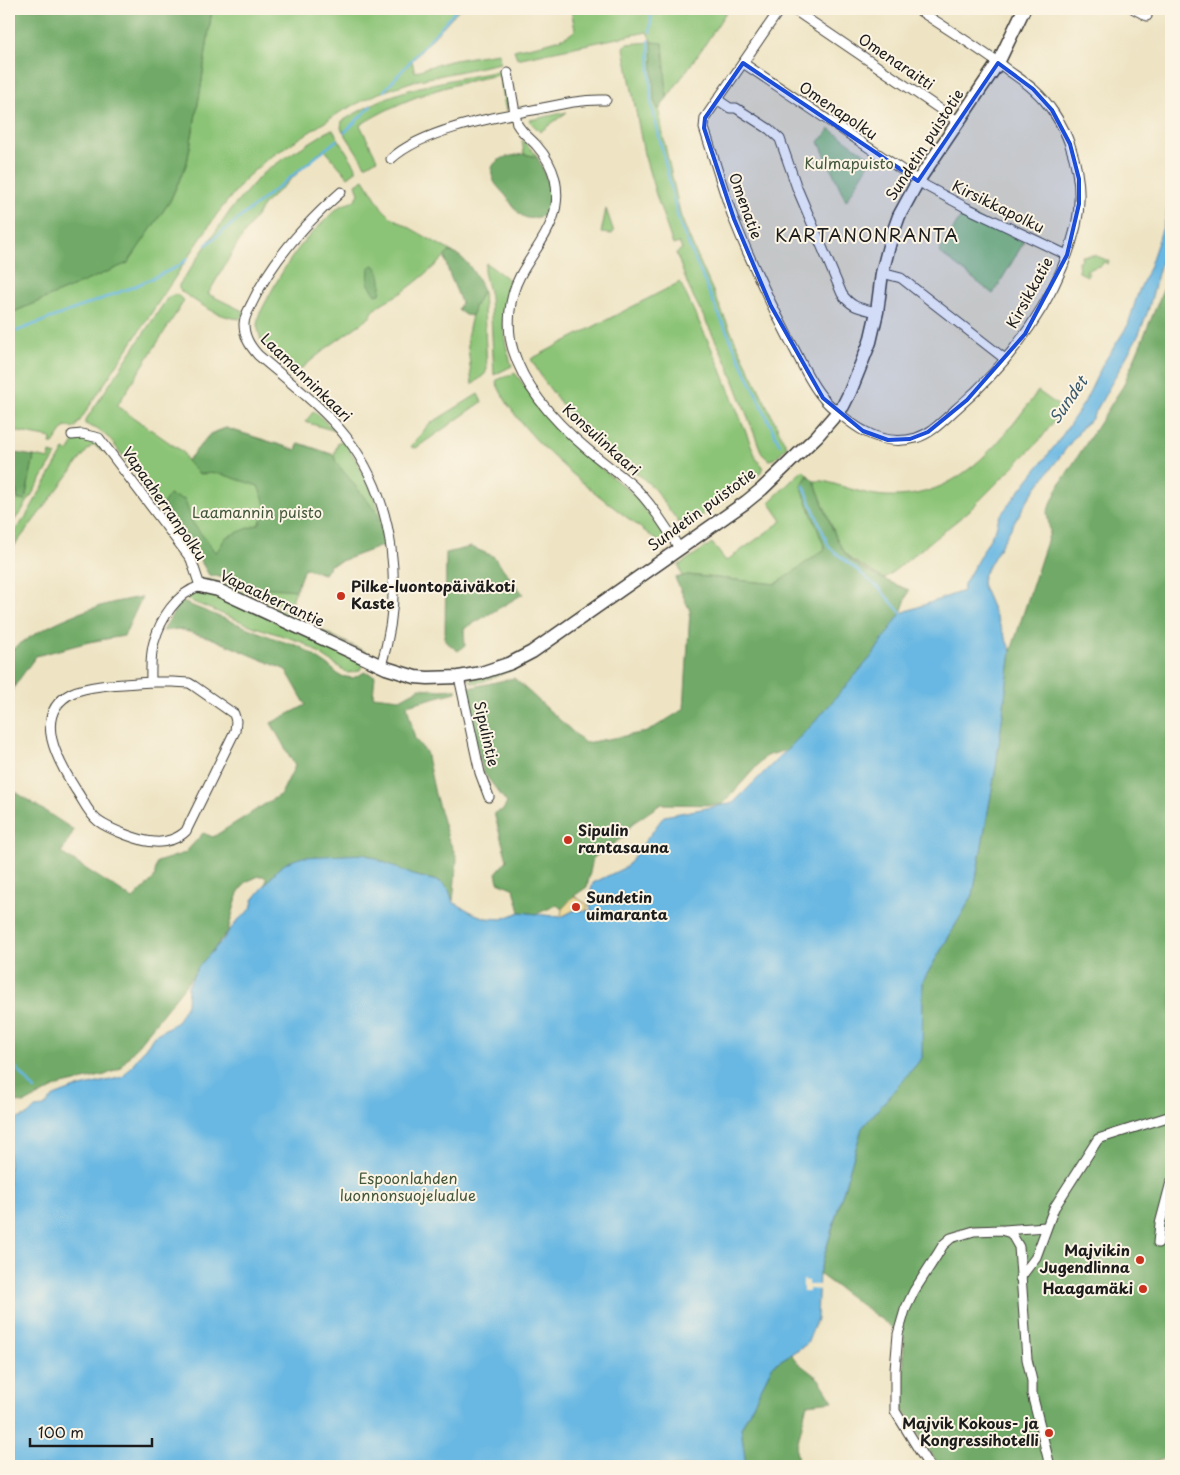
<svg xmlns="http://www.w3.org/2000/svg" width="1180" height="1475" font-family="'Playpen Sans',sans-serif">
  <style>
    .green { fill: #8cc477; stroke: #54704a }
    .forest { fill: #71aa68; stroke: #466342 }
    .sand { fill: #eeda9e; stroke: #857b5d }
    .water { fill: #69b8e3; stroke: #426a80 }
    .pier { fill: #eee4c4 }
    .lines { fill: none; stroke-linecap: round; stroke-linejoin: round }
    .stream { stroke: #69b8e3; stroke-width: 2.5 }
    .street-casing { stroke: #3c3a35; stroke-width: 11 }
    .secondary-casing { stroke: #3c3a35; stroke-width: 15 }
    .street { stroke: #fff; stroke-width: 9 }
    .secondary { stroke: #fff; stroke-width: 12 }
    .marked { fill: #1d4ed8; fill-opacity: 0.2; stroke: #1d4ed8; stroke-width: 4; stroke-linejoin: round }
    .poi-dot { fill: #c8321e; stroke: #fcf5e5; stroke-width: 2 }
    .labels { text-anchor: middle; stroke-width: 4; stroke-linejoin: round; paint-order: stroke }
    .street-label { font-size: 15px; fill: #1c1c1c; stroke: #fcf5e5 }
    .park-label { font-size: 15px; fill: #43573c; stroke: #fcf5e5 }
    .poi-label { font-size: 15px; font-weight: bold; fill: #1c1c1c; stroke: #fcf5e5; text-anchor: start }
    .water-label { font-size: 16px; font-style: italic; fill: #3b5a6c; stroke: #fcf5e5 }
    .quarter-label { font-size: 18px; letter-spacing: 1px; fill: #1c1c1c; stroke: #fcf5e5 }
  </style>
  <rect width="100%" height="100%" fill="#fcf5e5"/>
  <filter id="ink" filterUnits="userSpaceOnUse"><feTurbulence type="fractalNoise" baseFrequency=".02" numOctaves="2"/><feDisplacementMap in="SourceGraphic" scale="10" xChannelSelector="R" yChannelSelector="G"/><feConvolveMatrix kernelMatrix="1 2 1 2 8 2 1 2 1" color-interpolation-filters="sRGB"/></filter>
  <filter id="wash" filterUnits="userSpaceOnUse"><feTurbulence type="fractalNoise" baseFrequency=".0096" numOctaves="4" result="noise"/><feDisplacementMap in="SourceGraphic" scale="20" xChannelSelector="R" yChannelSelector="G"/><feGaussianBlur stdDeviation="1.12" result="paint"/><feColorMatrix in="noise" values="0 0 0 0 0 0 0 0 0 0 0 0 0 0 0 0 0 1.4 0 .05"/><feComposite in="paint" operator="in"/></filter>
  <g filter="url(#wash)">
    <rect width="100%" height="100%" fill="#eee4c4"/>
    <g class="green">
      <path d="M212,9H284L332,11L337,9H459L412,61L415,72C441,61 470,57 499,53L500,63L414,81L379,93L342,111L266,160L247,177L217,214L75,428L65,427L53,444H50L51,438L9,430V314L127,263L170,201L187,163L201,87Z"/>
      <path d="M571,9H728L704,46L667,98L663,43L654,101L659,110L664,141L681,217L691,242L732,334L787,447L774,459L769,460L762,454L727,363L689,288L676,253L682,249L679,243L673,245L657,198L644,154L624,48L626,44L652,42L647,32L521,58H517L514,50C529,46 565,42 575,30Z"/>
      <path d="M500,71L503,72L509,106L506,111L499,75C449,84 403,98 360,125L377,159L367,165H365L341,128L342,121C351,116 359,111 369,106C409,85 457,79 500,71Z"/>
      <path d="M567,112L540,132L529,121L530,120Z"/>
      <path d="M830,129L872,159L846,201L819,142Z"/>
      <path d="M330,130H333L356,167V171L348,177L324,149L265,203L236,246L208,294L245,312L240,319C217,317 200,304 182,292L179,289V285L232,208L262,174L286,157Z"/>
      <path d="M522,140L534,152L537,157L524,154Z"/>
      <path d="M364,179L382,208L391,217L454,253L449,252C438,264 417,282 404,291C393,299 375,303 370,317L328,347L297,372L261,340L257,325L259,315C274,286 289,256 312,233C321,225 329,215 338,208C347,201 352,206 359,194L356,184Z"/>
      <path d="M606,209L614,232L612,234L601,233Z"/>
      <path d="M964,212L1024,242L993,294L939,252Z"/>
      <path d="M1094,255L1109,261L1108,264L1103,262L1102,265L1087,270L1086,272L1089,273L1087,276L1079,272L1078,261L1082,260L1081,256Z"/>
      <path d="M486,263L512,282C499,310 502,337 512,366L494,375L490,296L484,272Z"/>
      <path d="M680,282L717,360L757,460L763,466L761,472L750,481L688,525L679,523L652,486L600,443L563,406L544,381L531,359Z"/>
      <path d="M483,290L487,369L485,374L472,385L467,337L474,307Z"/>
      <path d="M176,294L184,301L117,406L183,452L187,461L210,434L226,428L296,450L299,443L334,455L338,442L344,441C365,473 381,505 387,544L330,565L324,574L304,568L289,609L220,577L209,575L195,551L110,439L99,430L85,424V421L168,297Z"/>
      <path d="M515,373L552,423L581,452L633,494L667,538L665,543H660C607,501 522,444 496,382L497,380Z"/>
      <path d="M1038,391L1063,409L1040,440L969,511L884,579L850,559L839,544L814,481H824C842,486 869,496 887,496C959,499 1000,443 1038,391Z"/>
      <path d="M478,394L482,402L416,448L411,447L428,425Z"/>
      <path d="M314,411L335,431L305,422Z"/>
      <path d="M79,439C92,437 98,444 106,453L94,445L89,448L9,553V538L25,518L64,450L68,452L74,442Z"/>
      <path d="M50,453L56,455L21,512L9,527V482C16,486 17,492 18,499L25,500L34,456L49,459Z"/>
      <path d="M803,470L808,475L801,486L826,549L776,584L688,575L682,577L679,565L712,543L726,561L782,521L769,502Z"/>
      <path d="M205,579L216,581L230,586L366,652L209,582Z"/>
      <path d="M207,589L363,663L362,667L359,671L348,673L302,642L255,627L188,600L186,597L192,592Z"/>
      <path d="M521,663L522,666L520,667L484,681L472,683L470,680Z"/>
    </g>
    <g class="forest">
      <path d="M9,9H212L201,87L187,163L170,201L128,263L9,314Z"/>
      <path d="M652,42L663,43L667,98L659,110L654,101Z"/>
      <path d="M524,154L537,157C545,171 562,213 538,217C534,218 530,219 527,218C517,215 512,204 506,196C502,191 496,186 494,181C484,158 509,156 524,154Z"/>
      <path d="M449,252C466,254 476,276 483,290L474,307L472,316L465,315L458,310L461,303C456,287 447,274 445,256Z"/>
      <path d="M374,265C382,273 382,283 380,294L376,295L368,283L369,267Z"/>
      <path d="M1171,271V1455L1144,1466H939L903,1409L904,1336L819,1274L862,1128L922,1058L923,981L973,895L996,767L1011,651L1050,532L1047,512L1060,484L1123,386Z"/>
      <path d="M226,428L296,450L299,443L334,455L336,462L377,513L381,532L387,544L330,565L324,574L304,568L296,590L242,586L220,577L209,575L195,551L172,521L163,504L169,495L185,500L192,522L216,553L226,537L259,524L267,508L258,486L218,473L199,474L187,461L210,434Z"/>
      <path d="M9,452L34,456L25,500H18C17,492 16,486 9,482Z"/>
      <path d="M808,475L814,481C823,502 835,544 850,559C863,571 892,583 909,590L901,613L872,656L794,748L766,756L722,805L661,804L633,823L623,837L593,858L587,887L574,896L562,909L557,905L536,914L520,912L514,889L498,882L496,873L507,860L494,813L503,810L507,803L483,772L464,689L514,678L585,743L647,732L684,709L690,611L675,578L687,575L776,584L825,549L801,486Z"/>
      <path d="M471,547L493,556L523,594L464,629L465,646L458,651L445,641L446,553Z"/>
      <path d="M142,597L124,636L89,642L36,656L16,684L9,696V652C47,622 94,604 142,597Z"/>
      <path d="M180,601L281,641L299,646L329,666L340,676L353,678L365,672L375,676L373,696L400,699L420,688L440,690L456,689V692L407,705L415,739L426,752L435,794L448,838L457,858L453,902L449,890L441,882L413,875L365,854L278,869L264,887L267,879L263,876H259L246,882L238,893L228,931L119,1069L105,1075L58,1086L25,1103L9,1102V772L14,791L74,830L61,853L133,899L154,878L157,862L185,853L203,833L213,837L281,794L295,766L271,723L306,705L286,670L211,638L178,629L163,631Z"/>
      <path d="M791,1354L797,1362L819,1379L833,1401L807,1404L796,1450L799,1466H746L741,1428L773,1365Z"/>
    </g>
    <path class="sand" d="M574,896L588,905L586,912L575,910L561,917L562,909Z"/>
    <path class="water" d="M1171,193V239L1162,259L1148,311L1139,334L1091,420L1084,425L1030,496L983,576L982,584L1011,651L996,767L973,895L923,981L922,1058L862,1128L819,1273L817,1319L807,1344L773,1365L741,1428L746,1466H9V1122L28,1115L35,1108L44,1107L54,1096L72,1089L123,1077L155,1035L177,1022L187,1004L188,986L198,967L221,942L237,921L251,909L253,900L278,869L288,862L303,857L365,854L413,875L441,882L449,890L453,902L475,914L486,918L502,919L520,912L561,917L575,910L591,911L589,898L593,883L626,867L664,816L733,803L813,724L872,656L901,613L963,591L964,584L996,528L999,517L1057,443L1084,403L1103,364L1128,325L1138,293L1149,268L1166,218L1169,196Z"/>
    <path class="pier" d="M803,1280L809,1281V1285H821V1290L809,1289V1292H803Z"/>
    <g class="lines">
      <g class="stream">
        <path d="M650,32L652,9"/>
        <path d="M649,41L651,102L679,222L714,304L780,445"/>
        <path d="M384,91L457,9"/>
        <path d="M345,132L371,106"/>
        <path d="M206,245L337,140"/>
        <path d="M9,334L133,287L179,266L187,259"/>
        <path d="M804,486L829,547L880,589L901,613"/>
        <path d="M9,1059L35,1090"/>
      </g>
    </g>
  </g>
  <g filter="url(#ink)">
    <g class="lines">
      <g class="street-casing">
        <g id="street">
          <path d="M780,9L705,118L704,128C714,158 723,190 734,220C751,262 770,303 791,343C801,361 809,382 823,398C830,407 854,426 864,431C880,440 898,443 916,438C932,433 943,421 955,410C1010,363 1059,297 1076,226C1082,199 1079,171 1070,145C1063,124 1049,103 1033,89C1024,81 1014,75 1005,68C977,47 946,28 917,9"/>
          <path d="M793,9L959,122"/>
          <path d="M1134,9L1147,16"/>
          <path d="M743,63L926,186L965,207L1067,255"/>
          <path d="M508,73L517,124C522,133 530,138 537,146C545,155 552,168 555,179C564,220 537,244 520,276C509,297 506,327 513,350C525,389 556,423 587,449C601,461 617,472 631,484C649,500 666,527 679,548"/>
          <path d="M718,100L730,108H736L769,129L780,139L797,188L842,294C852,308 860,308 877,312"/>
          <path d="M391,159C423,129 496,117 538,109C561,104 583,99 606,100"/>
          <path d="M341,192C306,223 272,260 252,303C249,309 244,317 244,324C244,337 250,346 258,355C287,380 324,408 347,438C396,503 404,590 381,666"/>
          <path d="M882,273L901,278L1005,359"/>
          <path d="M72,435L82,434L99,438L191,559L200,586C176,594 161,618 154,642C150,654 151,670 151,682"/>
          <path d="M459,677L480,773L489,797"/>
          <path d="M151,682H172L189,683L194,686L234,714L236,721L235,731L186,831C179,838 166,843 155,842C141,842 109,829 98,821C88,813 83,800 76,790C59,763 30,714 72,693C91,684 129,684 151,682Z"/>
          <path d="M1004,1230L1046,1227"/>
          <path d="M1158,1243L1160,1224L1171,1182"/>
          <path d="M1020,1278L1036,1257L1054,1208L1098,1139L1171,1116"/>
          <path d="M929,1466L895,1411V1370L898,1334L905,1310L914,1291L937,1255L943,1245L951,1238L974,1231L1001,1230L1011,1233L1019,1247L1027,1359L1032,1381V1394L1050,1466"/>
        </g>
      </g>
      <g class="secondary-casing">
        <path id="secondary" d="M200,586L218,590L386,668L415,677L428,678L459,677L481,673L511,663L532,652L746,502L762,489L817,436L843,406L850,392L870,342L877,312L882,273L891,238L899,216L918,181L998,63L1024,9"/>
      </g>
      <use href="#street" class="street"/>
      <use href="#secondary" class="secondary"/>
    </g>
  </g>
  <path class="marked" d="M743,63L918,181L998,63L1033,89L1052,110L1070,144L1079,179V204L1067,255L1025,334L967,400L928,432L910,439L888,440L863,431L823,398L771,306L734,219L704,128L705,118Z"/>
  <g class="poi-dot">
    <circle cx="341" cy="596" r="5"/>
    <circle cx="568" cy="840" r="5"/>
    <circle cx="576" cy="907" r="5"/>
    <circle cx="1140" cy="1260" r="5"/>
    <circle cx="1143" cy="1289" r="5"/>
    <circle cx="1049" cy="1433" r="5"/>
  </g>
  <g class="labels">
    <g class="street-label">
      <text transform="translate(896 62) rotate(34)" y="5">Omenaraitti</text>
      <text transform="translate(838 111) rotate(34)" y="5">Omenapolku</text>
      <text transform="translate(925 145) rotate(-57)" y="5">Sundetin puistotie</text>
      <text transform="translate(745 206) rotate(70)" y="5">Omenatie</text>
      <text transform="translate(998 207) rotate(26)" y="5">Kirsikkapolku</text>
      <text transform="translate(1030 293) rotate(-61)" y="5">Kirsikkatie</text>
      <text transform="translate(306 378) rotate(44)" y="5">Laamanninkaari</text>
      <text transform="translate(601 440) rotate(42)" y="5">Konsulinkaari</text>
      <text transform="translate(164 504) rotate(55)" y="5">Vapaaherranpolku</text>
      <text transform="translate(702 510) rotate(-36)" y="5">Sundetin puistotie</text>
      <text transform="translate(272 599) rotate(25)" y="5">Vapaaherrantie</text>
      <text transform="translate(486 734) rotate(77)" y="5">Sipulintie</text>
    </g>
    <g class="park-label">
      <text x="849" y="169">Kulmapuisto</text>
      <text x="257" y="518">Laamannin puisto</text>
      <text x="408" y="1184">Espoonlahden<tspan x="408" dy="17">luonnonsuojelualue</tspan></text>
    </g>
    <g class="poi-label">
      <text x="351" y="592">Pilke-luontopäiväkoti<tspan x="351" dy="17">Kaste</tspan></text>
      <text x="578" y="836">Sipulin<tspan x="578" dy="17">rantasauna</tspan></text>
      <text x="586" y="903">Sundetin<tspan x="586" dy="17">uimaranta</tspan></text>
      <text x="1130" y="1256" text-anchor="end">Majvikin<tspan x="1130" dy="17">Jugendlinna</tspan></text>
      <text x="1133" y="1294" text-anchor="end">Haagamäki</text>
      <text x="1039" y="1429" text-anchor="end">Majvik Kokous- ja<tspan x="1039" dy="17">Kongressihotelli</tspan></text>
    </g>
    <g class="water-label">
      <text transform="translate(1068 400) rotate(-55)" y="6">Sundet</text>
    </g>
    <g class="quarter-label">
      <text x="867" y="242">KARTANONRANTA</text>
    </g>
  </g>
  <rect width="1180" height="1475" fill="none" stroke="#fcf5e5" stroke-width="30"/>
  <path d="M30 1438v8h122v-8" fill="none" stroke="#1c1c1c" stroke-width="2.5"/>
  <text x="38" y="1438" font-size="15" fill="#1c1c1c" stroke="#fcf5e5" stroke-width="4" paint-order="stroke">100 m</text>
</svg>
